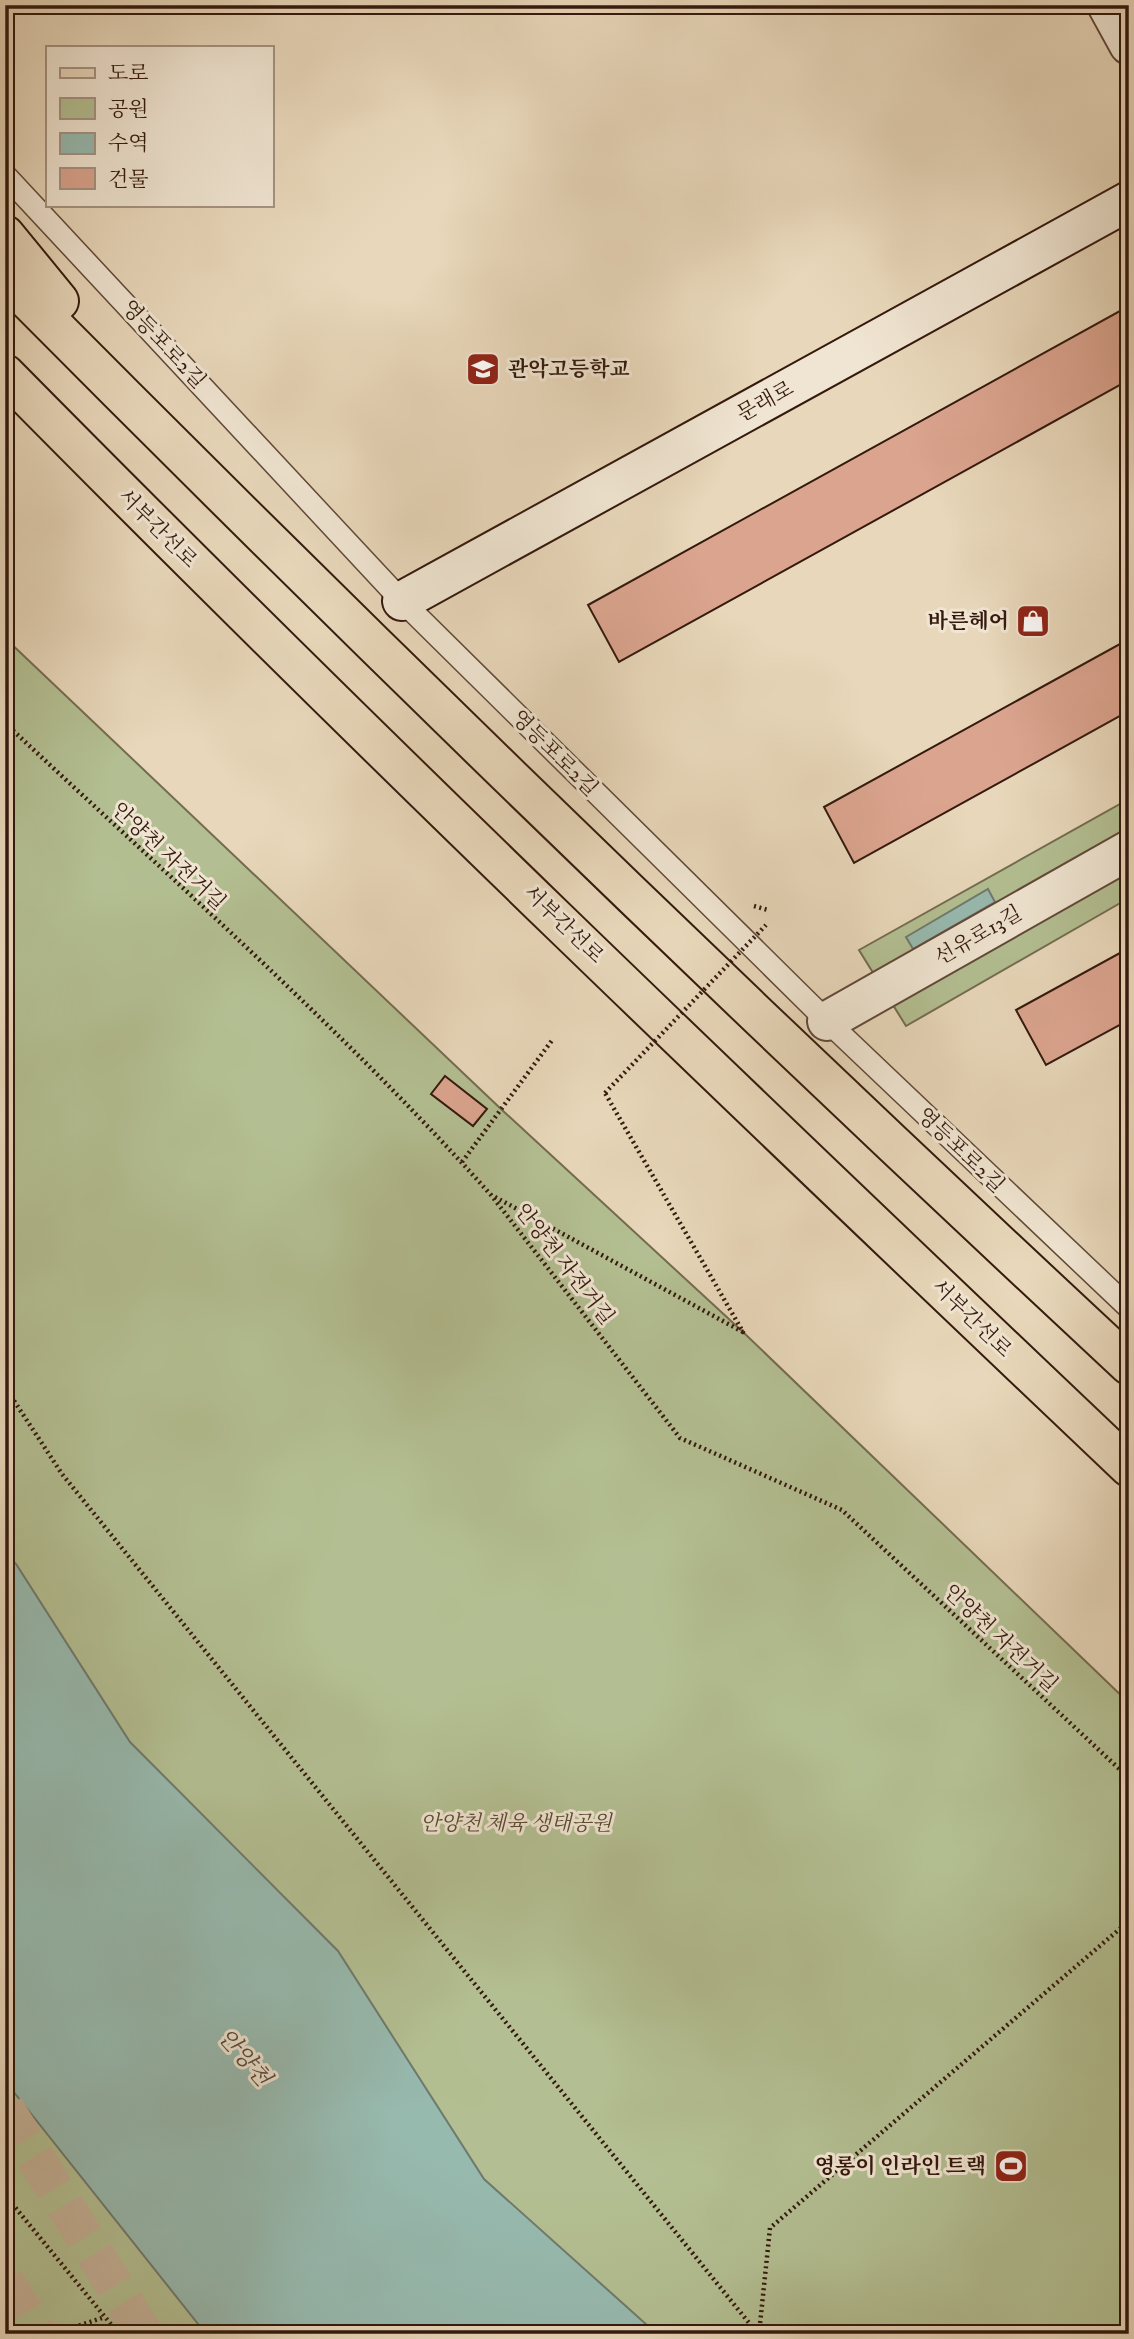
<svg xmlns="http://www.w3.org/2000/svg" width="1134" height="2339" font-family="'IM FELL DW Pica','Noto Serif KR',serif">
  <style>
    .green { fill: #b3bf92; stroke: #746c50; stroke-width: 2 }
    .water { fill: #97baaf; stroke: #6f7a6e; stroke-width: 2 }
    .building { fill: #dba48f; stroke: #34190d; stroke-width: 2 }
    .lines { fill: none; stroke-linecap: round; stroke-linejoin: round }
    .highway-tunnel { stroke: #c4b197; stroke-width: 38; stroke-dasharray: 38 19; stroke-linecap: butt }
    .lane-casing { stroke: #614838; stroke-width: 24 }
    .street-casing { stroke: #614838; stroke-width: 42 }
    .secondary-casing { stroke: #34190d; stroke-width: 42 }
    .primary-casing { stroke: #34190d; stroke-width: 42 }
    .path { stroke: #34190d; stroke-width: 4.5; stroke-dasharray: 2 3.5; stroke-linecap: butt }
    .lane { stroke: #f0e5d2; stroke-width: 21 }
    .street { stroke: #f0e5d2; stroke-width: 38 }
    .secondary { stroke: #f0e5d2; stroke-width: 38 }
    .primary { stroke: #e8d7ba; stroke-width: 38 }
    .path-bridge { stroke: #34190d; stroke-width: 4.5; stroke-dasharray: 2 3.5; stroke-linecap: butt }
    .labels { text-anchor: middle; stroke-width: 6; stroke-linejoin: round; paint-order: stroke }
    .street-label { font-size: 21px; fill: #34190d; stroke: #f0e5d2 }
    .poi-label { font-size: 21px; font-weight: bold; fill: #34190d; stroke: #f0e5d2; text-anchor: end }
    .park-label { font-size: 21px; font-style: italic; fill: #5a4b35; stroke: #f0e5d2 }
    .water-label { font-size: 23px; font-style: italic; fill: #52493e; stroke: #f0e5d2 }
  </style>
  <rect width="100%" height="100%" fill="#e8d7ba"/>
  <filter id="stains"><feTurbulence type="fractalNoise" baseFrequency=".00286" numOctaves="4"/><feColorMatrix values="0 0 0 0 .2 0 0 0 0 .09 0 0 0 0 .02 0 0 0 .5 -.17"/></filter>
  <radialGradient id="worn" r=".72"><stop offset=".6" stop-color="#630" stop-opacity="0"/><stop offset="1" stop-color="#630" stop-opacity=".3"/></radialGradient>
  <g class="green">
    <path d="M5,638L501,1109L743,1332L1129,1703V2334H5Z"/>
    <path d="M1129,799V898L906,1026L859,950Z"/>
  </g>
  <g class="water">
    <path d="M988,889L995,902L913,949L906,937Z"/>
    <path d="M5,1553L16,1564L130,1742L338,1951L484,2179L657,2334H206L5,2081Z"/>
  </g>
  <g class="building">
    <path d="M1129,306V380L619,662L588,605Z"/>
    <path d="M1129,639V711L854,863L824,807Z"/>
    <path d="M1129,948V1020L1046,1065L1016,1010Z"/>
    <path d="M445,1076L487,1109L473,1126L431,1094Z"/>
  </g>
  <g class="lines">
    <g class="highway-tunnel">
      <path d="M5,2108L144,2334"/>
      <path d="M5,2281L38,2334"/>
    </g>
    <g class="lane-casing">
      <path id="lane" d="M5,175L402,601L827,1021L1129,1308"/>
    </g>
    <g class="street-casing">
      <g id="street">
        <path d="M1107,5L1129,45"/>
        <path d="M827,1021L1129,850"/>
      </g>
    </g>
    <g class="secondary-casing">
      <path id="secondary" d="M402,601L1129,201"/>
    </g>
    <g class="primary-casing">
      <g id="primary">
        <path d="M5,235L59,301"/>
        <path d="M5,277C372,647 747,1010 1129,1365"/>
        <path d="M5,374C372,746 750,1107 1129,1467"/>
      </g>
    </g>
    <g class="path">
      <path d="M5,723C169,877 341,1027 491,1195L680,1438L842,1510L1129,1778"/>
      <path d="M754,906L768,910"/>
      <path d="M462,1162L553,1039"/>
      <path d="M495,1197L743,1332L605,1093"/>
      <path d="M5,1387L62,1474L758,2334"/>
      <path d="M5,2195L119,2334"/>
      <path d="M82,2325L85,2334"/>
      <path d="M53,2334L105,2317"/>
      <path d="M759,2334L770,2228L1129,1921"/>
    </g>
    <use href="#lane" class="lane"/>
    <use href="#street" class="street"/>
    <use href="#secondary" class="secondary"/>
    <use href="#primary" class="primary"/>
    <path class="path-bridge" d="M605,1093L766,925"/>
  </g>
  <defs>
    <g id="school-square" transform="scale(1.75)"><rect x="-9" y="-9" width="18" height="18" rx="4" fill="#8f2418" stroke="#f0e5d2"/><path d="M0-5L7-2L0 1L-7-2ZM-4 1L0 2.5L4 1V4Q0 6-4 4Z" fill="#fff"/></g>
    <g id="shop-square" transform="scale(1.75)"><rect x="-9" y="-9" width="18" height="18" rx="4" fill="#8f2418" stroke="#f0e5d2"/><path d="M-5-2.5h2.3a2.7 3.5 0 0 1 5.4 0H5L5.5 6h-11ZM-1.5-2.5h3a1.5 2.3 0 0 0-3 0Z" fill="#fff"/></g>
    <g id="stadium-square" transform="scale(1.75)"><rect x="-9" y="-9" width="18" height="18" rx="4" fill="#8f2418" stroke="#f0e5d2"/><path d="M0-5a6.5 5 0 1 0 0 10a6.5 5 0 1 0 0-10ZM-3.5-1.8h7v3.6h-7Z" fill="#fff"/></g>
  </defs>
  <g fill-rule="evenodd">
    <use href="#school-square" x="483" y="369"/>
    <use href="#shop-square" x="1033" y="621"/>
    <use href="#stadium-square" x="1011" y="2166"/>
  </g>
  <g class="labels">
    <g class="street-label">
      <text transform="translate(164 344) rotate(47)" y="7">영등포로2길</text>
      <text transform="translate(765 401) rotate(-29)" y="7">문래로</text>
      <text transform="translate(158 528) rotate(45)" y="7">서부간선로</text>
      <text transform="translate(555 753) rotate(45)" y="7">영등포로2길</text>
      <text transform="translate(169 856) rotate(43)" y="7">안양천 자전거길</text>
      <text transform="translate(564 924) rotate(44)" y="7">서부간선로</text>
      <text transform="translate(978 935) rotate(-30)" y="7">선유로13길</text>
      <text transform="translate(961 1150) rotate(44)" y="7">영등포로2길</text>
      <text transform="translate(565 1264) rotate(52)" y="7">안양천 자전거길</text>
      <text transform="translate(972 1318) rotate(44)" y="7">서부간선로</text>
      <text transform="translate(1001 1638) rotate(43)" y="7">안양천 자전거길</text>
    </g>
    <g class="poi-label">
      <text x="508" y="376" text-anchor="start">관악고등학교</text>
      <text x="1009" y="628">바른헤어</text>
      <text x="986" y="2173">영롱이 인라인 트랙</text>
    </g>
    <g class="park-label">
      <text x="516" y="1830">안양천 체육 생태공원</text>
    </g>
    <g class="water-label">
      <text transform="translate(245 2057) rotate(49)" y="8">안양천</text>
    </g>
  </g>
  <rect width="1134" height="2339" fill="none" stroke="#e8d7ba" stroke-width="28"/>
  <rect x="7" y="7" width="1120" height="2325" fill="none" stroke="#34190d" stroke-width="3.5"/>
  <rect x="14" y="14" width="1106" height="2311" fill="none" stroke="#34190d" stroke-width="2"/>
  <rect x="46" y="46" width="228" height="161" fill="#f0e5d2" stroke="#a59383" stroke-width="2"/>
  <rect x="60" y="68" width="35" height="10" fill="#e8d7ba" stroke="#a59383" stroke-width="2"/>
  <text x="108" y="80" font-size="21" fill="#34190d">도로</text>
  <rect x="60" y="98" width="35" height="21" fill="#b3bf92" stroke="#a59383" stroke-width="2"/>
  <text x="108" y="116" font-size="21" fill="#34190d">공원</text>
  <rect x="60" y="133" width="35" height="21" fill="#97baaf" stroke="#a59383" stroke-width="2"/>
  <text x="108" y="150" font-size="21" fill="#34190d">수역</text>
  <rect x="60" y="168" width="35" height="21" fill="#dba48f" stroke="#a59383" stroke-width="2"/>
  <text x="108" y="186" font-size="21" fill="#34190d">건물</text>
  <rect width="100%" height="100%" filter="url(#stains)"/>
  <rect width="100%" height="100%" fill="url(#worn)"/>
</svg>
